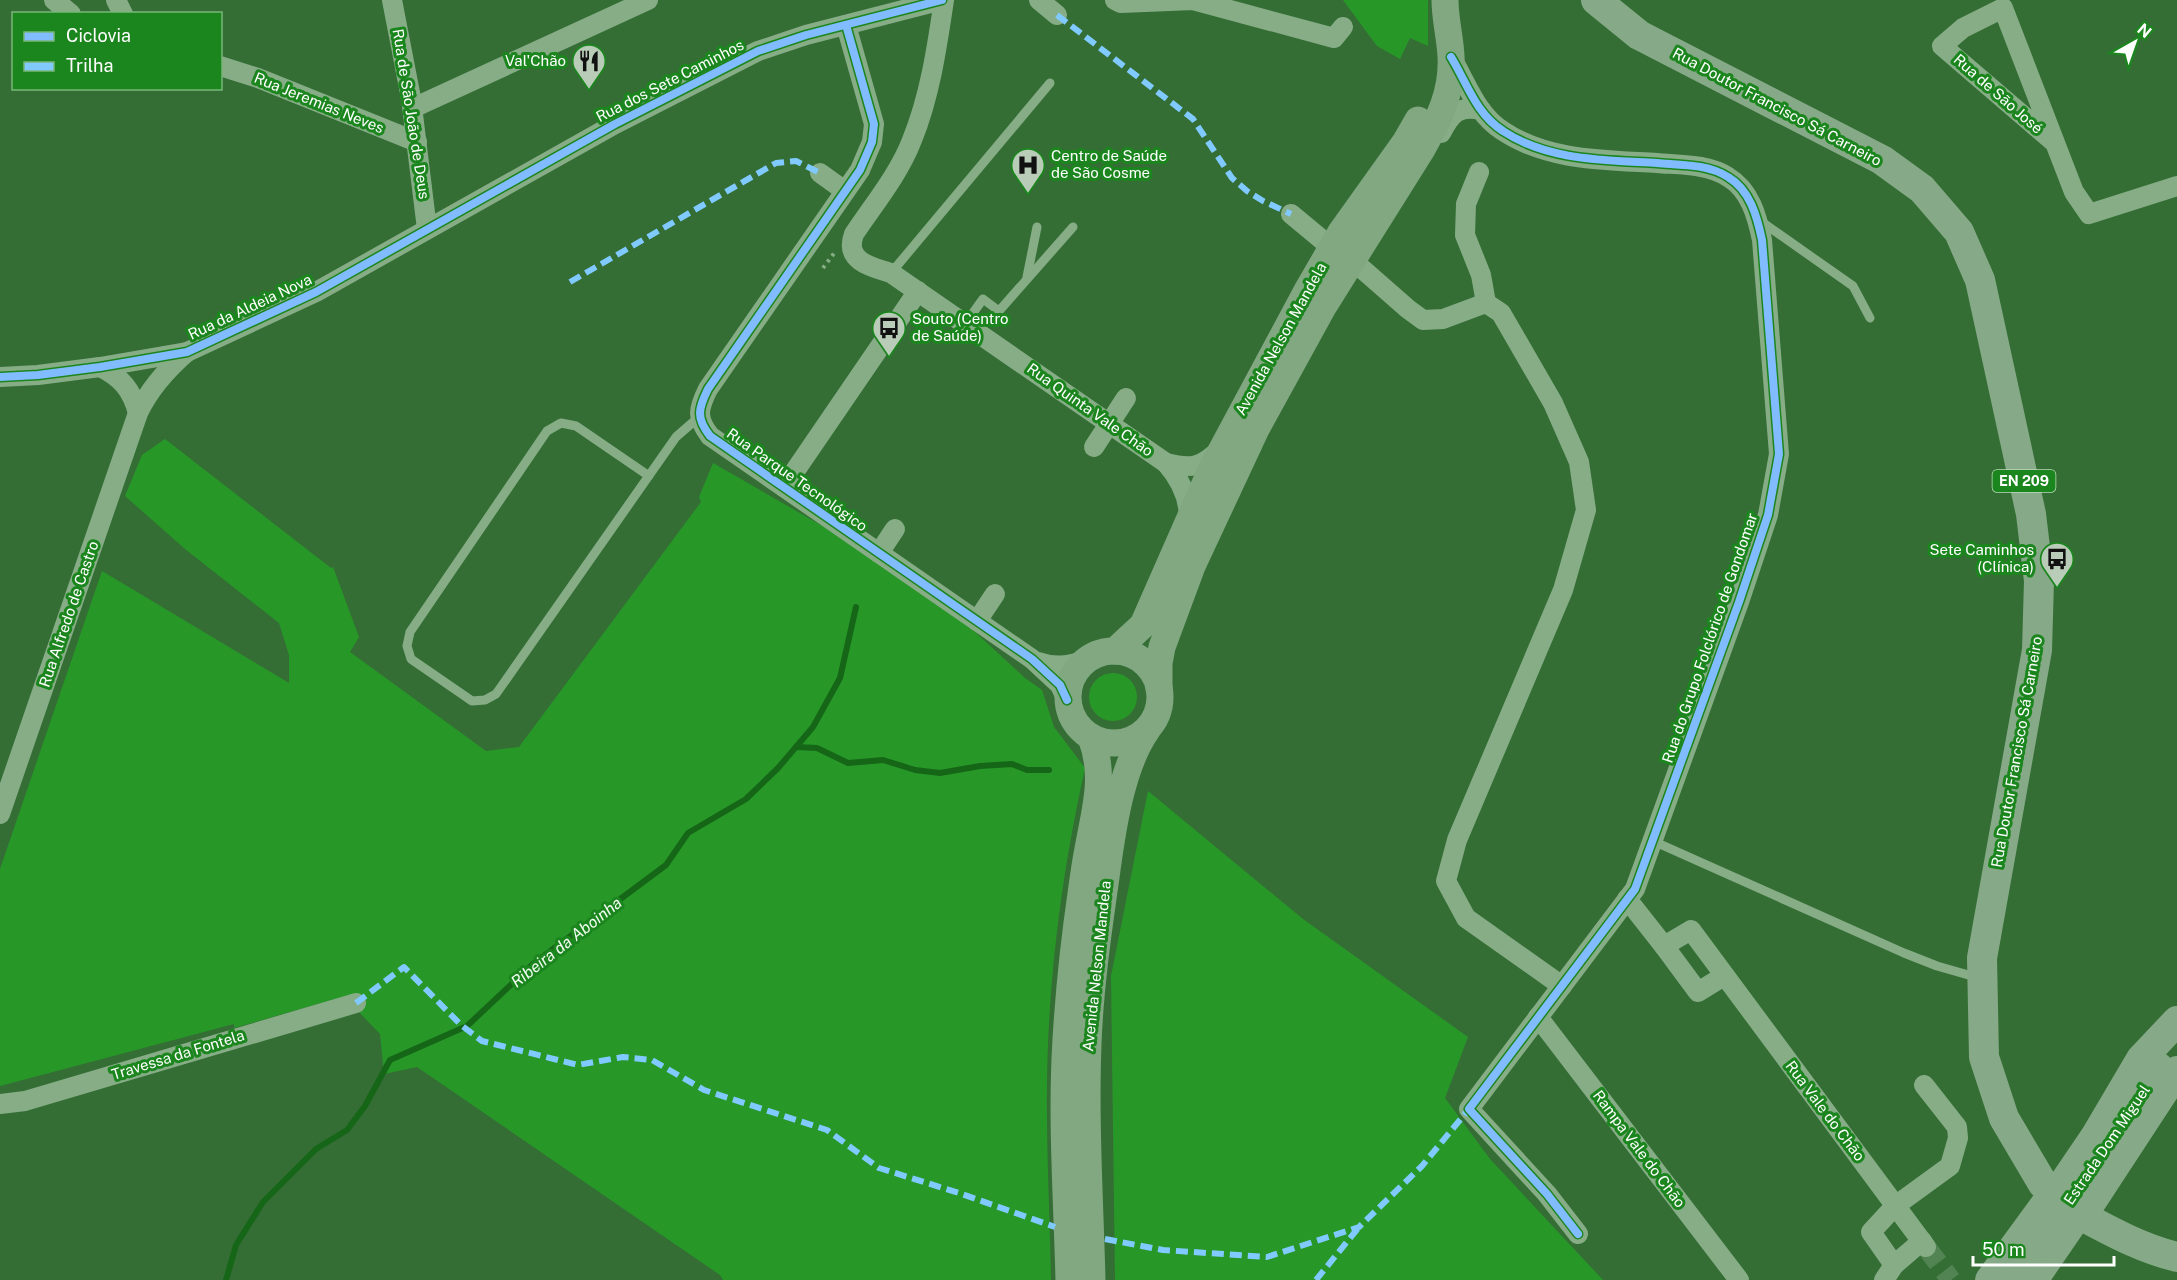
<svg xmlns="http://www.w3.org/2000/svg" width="2177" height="1280" font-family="'Public Sans',sans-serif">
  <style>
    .green { fill: #279828 }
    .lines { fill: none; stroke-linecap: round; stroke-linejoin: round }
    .stream { stroke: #166618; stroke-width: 6 }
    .street-tunnel { stroke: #528453; stroke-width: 20; stroke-dasharray: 20 10; stroke-linecap: butt }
    .path { stroke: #87ad87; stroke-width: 4; stroke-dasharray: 3 4.5; stroke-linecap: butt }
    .lane { stroke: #87ad87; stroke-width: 9 }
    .street { stroke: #87ad87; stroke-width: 20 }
    .secondary { stroke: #82a882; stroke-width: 27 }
    .primary { stroke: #86aa87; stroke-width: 30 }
    .primary-bridge { stroke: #86aa87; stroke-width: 30 }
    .quiet { stroke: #80caff; stroke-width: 6; stroke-dasharray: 12 6; stroke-linecap: butt }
    .cycleway-casing { stroke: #1c861e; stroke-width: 11 }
    .cycleway { stroke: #80bcff; stroke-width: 8 }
    .labels { text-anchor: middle; stroke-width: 6; stroke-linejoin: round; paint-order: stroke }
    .shield { fill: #1c861e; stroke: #bbdbbc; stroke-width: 1.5 }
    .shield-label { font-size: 14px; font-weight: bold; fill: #fff }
    .poi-label { font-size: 15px; fill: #fff; stroke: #1c861e; text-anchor: end }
    .street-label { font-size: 15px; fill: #fff; stroke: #1c861e }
    .water-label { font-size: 16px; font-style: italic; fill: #f3fdf3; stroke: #1c861e }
  </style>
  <rect width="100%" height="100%" fill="#346e35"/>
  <g class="green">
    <path d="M1343,0H1428V46L1410,38L1400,59L1377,46Z"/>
    <path d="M165,439L331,568L333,567L359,637L350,652L486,751L519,747L701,502L699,497L713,463L885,562L974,631L1025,678L1042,690L1054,727L1085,768C1062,871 1048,978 1047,1084C1046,1149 1050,1215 1051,1280H723L720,1275L417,1067L384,1074L380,1034L355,1008L335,999L234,1028V1024L0,1086V869L102,571L289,683V655L279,623L185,549L125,496L142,455Z"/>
    <circle cx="1113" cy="697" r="24"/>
    <path d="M1148,791L1303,919L1468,1037L1445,1098L1490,1159L1603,1280H1115L1111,976Z"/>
  </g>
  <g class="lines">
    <g class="stream">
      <path d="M796,747L817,748L848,763L883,760L915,770L940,773L980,766L1012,764L1027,770H1049"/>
      <path d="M226,1280L236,1245L263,1202L316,1149L347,1130L365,1106L390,1060L467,1026L533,964L666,865L688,833L746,799L778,768L813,727L840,678L856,607"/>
    </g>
    <path class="street-tunnel" d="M1926,1247L1951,1280"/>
    <path class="path" d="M823,268L835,252"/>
    <g class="lane">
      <path d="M1759,220L1853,286L1870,318"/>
      <path d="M891,273L1050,83"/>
      <path d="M1027,277L1037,227"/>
      <path d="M965,324L983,299L999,311L1073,227"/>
      <path d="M649,476L576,426L561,423L547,431L410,632L407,646L411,659L472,701L485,700L496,694L676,437L699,417"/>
      <path d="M1653,841L1904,953L1937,966L1979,978"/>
    </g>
    <g class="street">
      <path d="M54,0L71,14"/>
      <path d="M116,0L123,14"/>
      <path d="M392,0L411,98L427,229"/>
      <path d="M944,0C937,47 930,96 912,140C899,174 874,204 854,234C844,261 871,267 891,273L1166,463C1180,479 1189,496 1189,518"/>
      <path d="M1039,0L1057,15"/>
      <path d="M1115,0L1121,3L1193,0L1334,38L1343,27"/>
      <path d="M846,25L874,124L872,142L860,170L708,389C698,409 696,418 710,436L1032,659L1060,685L1067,700"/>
      <path d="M1451,57C1467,83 1476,114 1503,131C1548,161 1605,160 1657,163C1681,165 1708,164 1728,177C1750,190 1757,216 1762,240L1779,454L1768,515L1739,602L1635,889L1469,1109L1547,1194L1578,1234"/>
      <path d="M220,66L258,78L417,142"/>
      <path d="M413,108L648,0"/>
      <path d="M1441,133C1451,114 1458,105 1481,110"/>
      <path d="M2055,143L1942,46L1963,28L2003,8L2074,192L2089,214L2177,186"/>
      <path d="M1479,172L1466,204L1465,235L1481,275L1486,303"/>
      <path d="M820,173L845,191"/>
      <path d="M1291,214L1332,248"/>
      <path d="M1352,260L1408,309L1423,320L1443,319L1486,303L1501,313L1553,403L1579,462L1586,510L1563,590L1457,840L1446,881L1466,918L1562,986"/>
      <path d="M100,367C121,377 132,390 138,413"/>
      <path d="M0,377L38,375L100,367L187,352L316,292L615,124L758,51L806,35L942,0"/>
      <path d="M1094,447L1126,398"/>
      <path d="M1166,463C1191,469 1201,468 1220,449"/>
      <path d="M784,487L918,291"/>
      <path d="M879,553L895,529"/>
      <path d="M977,621L995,594"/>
      <path d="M1038,662C1055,668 1069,666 1086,660"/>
      <path d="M0,814L138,413C150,388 166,370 187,352"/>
      <path d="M1627,899L1664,946L1691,930L1926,1247"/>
      <path d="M1664,946L1698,992L1724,976"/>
      <path d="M1538,1017L1739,1280"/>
      <path d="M0,1104L25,1101L356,1003"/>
      <path d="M1894,1265L1922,1241"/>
      <path d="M1884,1280L1894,1265L1871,1232L1895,1206L1950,1166L1958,1138L1957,1127L1924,1085"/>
    </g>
    <g class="secondary">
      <path d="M1115,651L1143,625L1212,468L1308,289L1341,232L1406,141L1418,120"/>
      <circle cx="1114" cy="697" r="46"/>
      <path d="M1159,688V663L1162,647L1192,566L1256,429L1323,307L1422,149C1439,119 1453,92 1451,56C1450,37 1445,19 1445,0"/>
      <path d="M1069,1280C1067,1200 1061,1119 1066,1039C1069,990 1074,942 1081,894C1083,879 1085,864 1088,849C1095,809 1106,777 1091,737"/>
      <path d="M1092,1280C1090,1202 1085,1122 1088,1044C1090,988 1098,933 1106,877C1112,832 1121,767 1147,730"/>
    </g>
    <g class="primary">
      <path d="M1596,0L1639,35L1882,160L1922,189L1959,232L1980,280L2031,514L2039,581L2037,650L1982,958L1984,1057L2004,1118L2043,1184L2053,1194"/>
      <path d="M2082,1216C2112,1232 2143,1249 2177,1257"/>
      <path d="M1990,1280L2053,1194L2059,1190L2095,1137L2141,1059L2177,1021"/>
      <path d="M2033,1280L2072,1223L2082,1216L2177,1071"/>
    </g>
    <path class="primary-bridge" d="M2013,1280L2109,1145L2158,1067"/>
    <g class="quiet">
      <path d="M1057,15L1193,119L1232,178L1247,191L1263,201L1291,214"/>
      <path d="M570,282L776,163L796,161L820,173"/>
      <path d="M356,1003L404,967L461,1025L482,1041L578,1065L623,1057L652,1060L704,1090L827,1130L879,1168L959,1193L1055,1227"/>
      <path d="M1105,1239L1163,1250L1267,1257L1359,1227L1422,1166L1469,1109"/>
      <path d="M1316,1280L1359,1227"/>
    </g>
    <g class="cycleway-casing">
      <g id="cycleway">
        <path d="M846,25L874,124L872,142L860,170L708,389C698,409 696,418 710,436L1032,659L1060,685L1067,700"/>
        <path d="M1451,57C1467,83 1476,114 1503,131C1548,161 1605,160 1657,163C1681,165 1708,164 1728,177C1750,190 1757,216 1762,240L1779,454L1768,515L1739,602L1635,889L1469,1109L1547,1194L1578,1234"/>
        <path d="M0,377L38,375L100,367L187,352L316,292L615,124L758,51L806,35L942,0"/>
      </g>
    </g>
    <use href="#cycleway" class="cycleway"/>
  </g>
  <defs>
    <g id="restaurant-pin" transform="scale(1.725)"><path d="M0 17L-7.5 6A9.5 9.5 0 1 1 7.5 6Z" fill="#b8ccb8" stroke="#1c861e"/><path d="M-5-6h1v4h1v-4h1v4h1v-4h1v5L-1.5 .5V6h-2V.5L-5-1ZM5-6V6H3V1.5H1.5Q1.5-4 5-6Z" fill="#111"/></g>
    <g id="hospital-pin" transform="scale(1.725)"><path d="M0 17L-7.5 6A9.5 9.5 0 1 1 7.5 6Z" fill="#b8ccb8" stroke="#1c861e"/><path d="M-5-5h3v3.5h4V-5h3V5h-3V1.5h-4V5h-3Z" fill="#111"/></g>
    <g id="bus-pin" transform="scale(1.725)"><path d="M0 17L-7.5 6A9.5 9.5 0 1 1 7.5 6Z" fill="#b8ccb8" stroke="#1c861e"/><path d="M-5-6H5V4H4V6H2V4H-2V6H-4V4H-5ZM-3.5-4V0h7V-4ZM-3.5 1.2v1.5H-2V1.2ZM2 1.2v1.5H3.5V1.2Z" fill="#111"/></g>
  </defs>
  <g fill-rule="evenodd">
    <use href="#restaurant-pin" x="589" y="61"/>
    <use href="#hospital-pin" x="1028" y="165"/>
    <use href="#bus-pin" x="889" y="328"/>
    <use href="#bus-pin" x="2057" y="559"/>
  </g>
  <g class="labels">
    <rect class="shield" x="1992.5" y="470" width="63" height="22" rx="4.5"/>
    <g class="shield-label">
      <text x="2024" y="486">EN 209</text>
    </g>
    <g class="poi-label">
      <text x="566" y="66">Val'Chão</text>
      <text x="1051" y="161" text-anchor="start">Centro de Saúde<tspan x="1051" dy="17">de São Cosme</tspan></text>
      <text x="912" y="324" text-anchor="start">Souto (Centro<tspan x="912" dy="17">de Saúde)</tspan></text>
      <text x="2034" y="555">Sete Caminhos<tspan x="2034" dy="17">(Clínica)</tspan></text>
    </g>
    <g class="street-label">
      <text transform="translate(670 81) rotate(-27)" y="5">Rua dos Sete Caminhos</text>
      <text transform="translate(1998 94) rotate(41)" y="5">Rua de São José</text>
      <text transform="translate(319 103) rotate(22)" y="5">Rua Jeremias Neves</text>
      <text transform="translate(1777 107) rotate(28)" y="5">Rua Doutor Francisco Sá Carneiro</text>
      <text transform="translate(411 114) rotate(81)" y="5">Rua de São João de Deus</text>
      <text transform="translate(250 307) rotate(-25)" y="5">Rua da Aldeia Nova</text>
      <text transform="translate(1281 339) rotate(-61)" y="5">Avenida Nelson Mandela</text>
      <text transform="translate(1090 410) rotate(35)" y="5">Rua Quinta Vale Chão</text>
      <text transform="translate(797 480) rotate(35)" y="5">Rua Parque Tecnológico</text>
      <text transform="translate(69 614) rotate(-71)" y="5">Rua Alfredo de Castro</text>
      <text transform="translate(1710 638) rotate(-71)" y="5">Rua do Grupo Folclórico de Gondomar</text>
      <text transform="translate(2017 752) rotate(-80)" y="5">Rua Doutor Francisco Sá Carneiro</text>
      <text transform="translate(1097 966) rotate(-84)" y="5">Avenida Nelson Mandela</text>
      <text transform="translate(178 1055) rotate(-17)" y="5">Travessa da Fontela</text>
      <text transform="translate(1825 1111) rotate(53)" y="5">Rua Vale do Chão</text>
      <text transform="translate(2107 1145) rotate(-56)" y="5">Estrada Dom Miguel</text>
      <text transform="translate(1639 1149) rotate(53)" y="5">Rampa Vale do Chão</text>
    </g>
    <g class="water-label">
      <text transform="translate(566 942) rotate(-38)" y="6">Ribeira da Aboinha</text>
    </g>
  </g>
  <rect x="12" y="12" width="210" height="78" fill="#1c861e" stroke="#77b678" stroke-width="1.5"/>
  <rect x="24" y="32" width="30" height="9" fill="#80bcff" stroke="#77b678" stroke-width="1.5"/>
  <text x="66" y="42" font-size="18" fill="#ffffff">Ciclovia</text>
  <rect x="24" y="62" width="30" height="9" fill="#80caff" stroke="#77b678" stroke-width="1.5"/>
  <text x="66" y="72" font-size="18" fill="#ffffff">Trilha</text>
  <g transform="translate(2135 42) rotate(40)" stroke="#1c861e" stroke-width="4.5" paint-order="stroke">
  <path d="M0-4.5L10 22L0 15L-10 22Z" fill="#ffffff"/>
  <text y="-9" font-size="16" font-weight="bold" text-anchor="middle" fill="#ffffff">N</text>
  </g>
  <path d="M1973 1256v9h141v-9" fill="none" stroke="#ffffff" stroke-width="3"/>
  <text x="1982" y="1256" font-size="18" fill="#ffffff" stroke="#1c861e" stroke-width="4.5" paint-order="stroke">50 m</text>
</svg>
